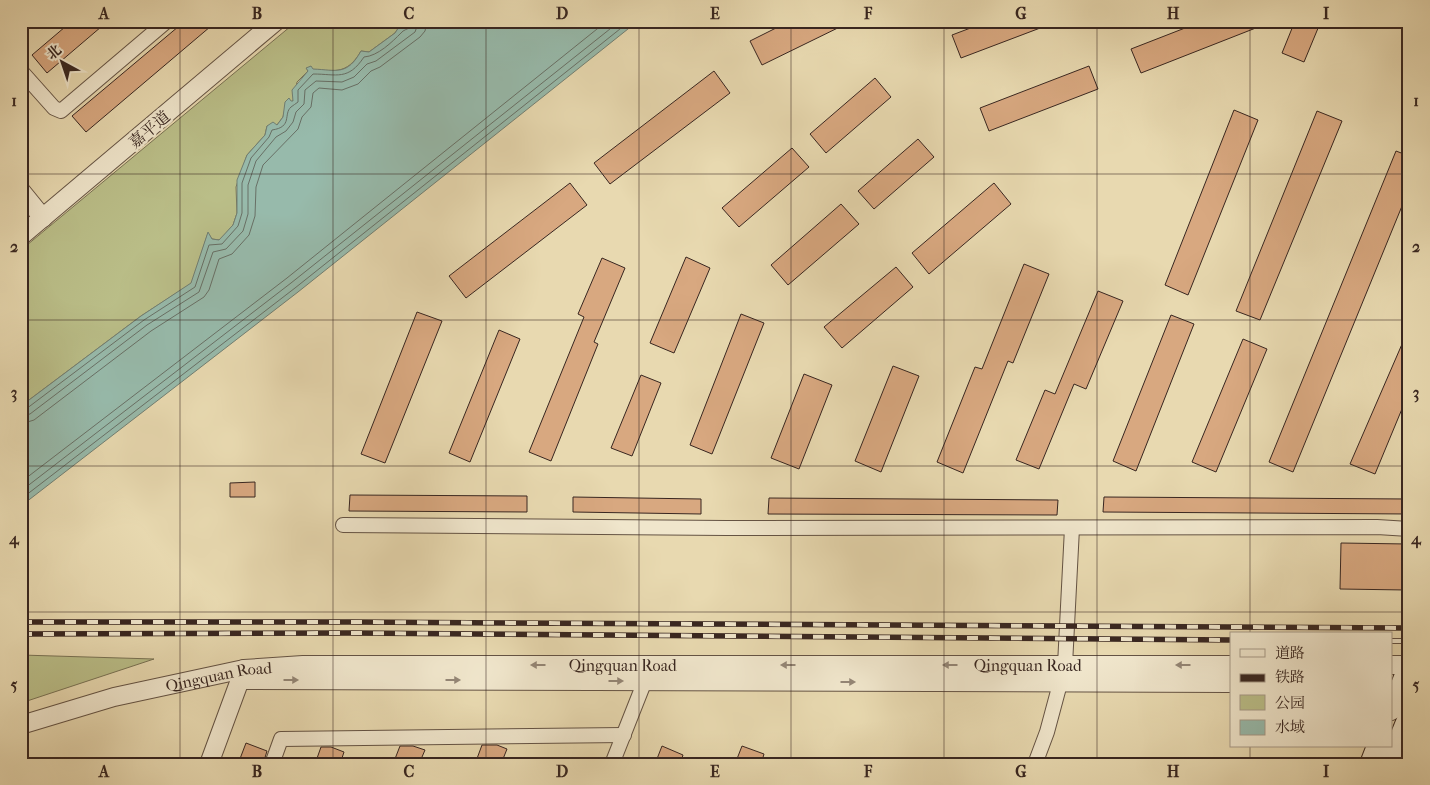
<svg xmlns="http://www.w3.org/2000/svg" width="1430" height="785" font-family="'IM FELL French Canon','Noto Serif SC',serif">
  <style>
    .green { fill: #babe88; stroke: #797254 }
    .water { fill: #97baab; stroke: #717f73 }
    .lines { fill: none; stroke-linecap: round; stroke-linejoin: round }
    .shore { stroke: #687066; stroke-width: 1 }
    .building { fill: #d8a880; stroke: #382620 }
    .minor-casing { stroke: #645344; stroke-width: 16 }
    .tertiary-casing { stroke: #645344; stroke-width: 20 }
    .secondary-casing { stroke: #382620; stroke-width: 22 }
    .minor { stroke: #f0e6cc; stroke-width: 14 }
    .tertiary { stroke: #f0e6cc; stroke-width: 18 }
    .secondary { stroke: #f0e6cc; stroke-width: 20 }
    .rail-casing { stroke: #382620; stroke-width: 5.5 }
    .rail { stroke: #f0e6cc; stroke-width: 4; stroke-dasharray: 11; stroke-linecap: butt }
    .oneway { fill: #948676 }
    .grid { fill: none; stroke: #382620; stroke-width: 1; stroke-opacity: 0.55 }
    .labels { text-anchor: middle; stroke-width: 5; stroke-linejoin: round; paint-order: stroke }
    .street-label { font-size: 16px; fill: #382620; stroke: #f0e6cc }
    .neatline { fill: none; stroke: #382620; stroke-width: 2 }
    .grid-label { font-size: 16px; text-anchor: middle; font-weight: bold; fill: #382620 }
  </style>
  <rect width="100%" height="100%" fill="#e8d9b0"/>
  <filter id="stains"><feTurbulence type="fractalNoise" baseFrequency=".004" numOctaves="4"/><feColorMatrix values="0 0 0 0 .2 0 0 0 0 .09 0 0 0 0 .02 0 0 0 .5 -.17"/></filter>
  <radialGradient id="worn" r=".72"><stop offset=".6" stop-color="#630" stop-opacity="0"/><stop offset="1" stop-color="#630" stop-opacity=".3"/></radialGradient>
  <g class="green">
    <path d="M297,21H410L399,27L395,33L369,52L361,51C347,76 332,71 307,69L308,71L297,82L293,101L286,105L283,117L277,125L267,126L265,135L247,155L236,187L237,213L233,225L220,240L212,239L208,233L192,283L141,316L21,406V250Z"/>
    <path d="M21,655L154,659L21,703Z"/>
  </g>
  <path class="water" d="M410,21H638L298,292L21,506V406L141,316L191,283L208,232L212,239L219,240L233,225L237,213V180L247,155L265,135L267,126L273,122L277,125L283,117L285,102L289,98L291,101H293L292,90L308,71L306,68L311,66L313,69C337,70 347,76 361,51L369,52L395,33L399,27Z"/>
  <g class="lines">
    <g class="shore">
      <path d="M21,410L26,409L144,320L195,287L209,245L222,244L238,226L242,213V183L251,158L269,137L272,130C293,127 283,114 291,107C293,105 296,104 298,102V90L313,74C337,74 348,81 364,57C378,56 392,42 401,33C403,30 408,29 411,27L413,21"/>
      <path d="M21,416L30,414L147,325L199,292L213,252L226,249L243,231L248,214V185L256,161L276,137L286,131L293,122L296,112L304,104L305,90L316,81L342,82L354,77L367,64L376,61L415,32L419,21"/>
      <path d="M21,424L34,420L151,331L204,297L209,290L219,259L232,254L249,235L255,216L256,187L263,165L298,129L302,117L311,107L313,93L319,88L342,90L358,84L371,71L380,67L420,37L425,31L427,21"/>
      <path d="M21,482L287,278L607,21"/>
      <path d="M21,491L291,283L620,21"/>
      <path d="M21,499L295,288L630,21"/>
    </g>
  </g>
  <g class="building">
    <path d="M72,21H108L47,73L32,55Z"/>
    <path d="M185,21H217L86,132L72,116Z"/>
    <path d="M790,21H852L762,65L750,41Z"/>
    <path d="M989,21H1056V22L961,58L952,35Z"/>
    <path d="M1203,21L1271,22L1141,73L1131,49Z"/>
    <path d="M1295,21H1321L1304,62L1282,53Z"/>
    <path d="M1089,66L1098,89L989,131L980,108Z"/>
    <path d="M714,71L730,93L610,184L594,163Z"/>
    <path d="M875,78L891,97L826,153L810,134Z"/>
    <path d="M1234,110L1258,120L1188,295L1165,285Z"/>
    <path d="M1317,111L1342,121L1260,320L1236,311Z"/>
    <path d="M918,139L934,157L874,209L858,191Z"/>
    <path d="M792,148L809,167L739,227L722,208Z"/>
    <path d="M1396,151L1409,156V189L1293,472L1269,462Z"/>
    <path d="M570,183L587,205L466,298L449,276Z"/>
    <path d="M994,183L1011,204L929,274L912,253Z"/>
    <path d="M841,204L859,224L788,285L771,265Z"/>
    <path d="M686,257L710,268L674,353L650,343Z"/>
    <path d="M602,258L625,268L594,342L598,344L551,461L529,452L584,317L578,314Z"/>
    <path d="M1024,264L1049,274L1013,363L1008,361L963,473L937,462L975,367L982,369Z"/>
    <path d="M896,267L913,287L842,348L824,327Z"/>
    <path d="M1098,291L1123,301L1086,389L1074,384L1039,469L1016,460L1045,390L1055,394Z"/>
    <path d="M417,312L442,321L385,463L361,454Z"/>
    <path d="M741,314L764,323L712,454L690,445Z"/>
    <path d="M1171,315L1194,324L1136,471L1113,461Z"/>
    <path d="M1409,328V392L1375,474L1350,464Z"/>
    <path d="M499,330L520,339L470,462L449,453Z"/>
    <path d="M1243,339L1267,349L1216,472L1192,462Z"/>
    <path d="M893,366L919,376L881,472L855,461Z"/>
    <path d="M804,374L832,385L799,469L771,458Z"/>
    <path d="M641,375L661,383L632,456L611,448Z"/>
    <path d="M255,482V497H230V483Z"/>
    <path d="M350,495L527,496V512L349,511Z"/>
    <path d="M573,497L701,499V514L573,512Z"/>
    <path d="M1104,497L1409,499V514L1103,512Z"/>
    <path d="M769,498L1058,500L1057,515L768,514Z"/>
    <path d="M1341,543L1407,544L1406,590L1340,589Z"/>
    <path d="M246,743L267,751L263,764H238Z"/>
    <path d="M482,745H497L507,749L501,764H475Z"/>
    <path d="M400,746H413L425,750L419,764H393Z"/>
    <path d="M662,746L683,755L680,764H655Z"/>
    <path d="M742,746L764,754L761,764H735Z"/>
    <path d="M321,747H331L344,752L340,764H315Z"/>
  </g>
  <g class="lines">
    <g class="minor-casing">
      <g id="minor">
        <path d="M21,71L54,108L61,111L167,21"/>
        <path d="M343,525L726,528L1377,527L1409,529"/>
        <path d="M272,764L281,739L624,735"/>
        <path d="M612,764L648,673"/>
        <path d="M1035,764L1047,732L1065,665L1072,528"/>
      </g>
    </g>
    <g class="tertiary-casing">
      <g id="tertiary">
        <path d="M21,191L43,218"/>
        <path d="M21,236L276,21"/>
        <path d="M1391,665H1409"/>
        <path d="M242,680L1231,683"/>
        <path id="s1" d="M21,725L114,697L244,669L303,665H1231"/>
        <path d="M209,764L244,669"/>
      </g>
    </g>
    <g class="secondary-casing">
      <g id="secondary">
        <path d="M1391,710L1409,665"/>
        <path d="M1370,764L1377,746"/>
        <path d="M1389,764L1409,715"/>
      </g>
    </g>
    <use href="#minor" class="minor"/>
    <use href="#tertiary" class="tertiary"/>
    <use href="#secondary" class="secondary"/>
    <g class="rail-casing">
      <g id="rail">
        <path d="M21,622H351L1409,628"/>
        <path d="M21,634L351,633L1231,640"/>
        <path d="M1391,641H1409"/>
      </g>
    </g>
    <use href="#rail" class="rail"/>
  </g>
  <defs><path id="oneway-solid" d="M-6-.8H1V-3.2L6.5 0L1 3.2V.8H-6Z" transform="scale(1.25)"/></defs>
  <g class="oneway">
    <use href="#oneway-solid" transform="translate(538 665) rotate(-180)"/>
    <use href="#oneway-solid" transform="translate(788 665) rotate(180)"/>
    <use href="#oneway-solid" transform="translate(950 665) rotate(180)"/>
    <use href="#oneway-solid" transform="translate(1183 665) rotate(-180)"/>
    <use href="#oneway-solid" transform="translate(291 680)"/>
    <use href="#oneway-solid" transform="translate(453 680)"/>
    <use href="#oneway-solid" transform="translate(616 681)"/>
    <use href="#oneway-solid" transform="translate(848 682)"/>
  </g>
  <path class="grid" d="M180,21V764M333,21V764M486,21V764M639,21V764M791,21V764M944,21V764M1097,21V764M1250,21V634M21,174H1409M21,320H1409M21,466H1409M21,612H1409M1250,746V764"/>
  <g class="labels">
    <g class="street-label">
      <text transform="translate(149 129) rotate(-40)" y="6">嘉平道</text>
      <text dy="6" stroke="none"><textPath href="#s1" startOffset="609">Qingquan Road</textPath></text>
      <text dy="6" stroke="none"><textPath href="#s1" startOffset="1014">Qingquan Road</textPath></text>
      <text dy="6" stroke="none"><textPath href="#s1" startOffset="204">Qingquan Road</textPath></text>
    </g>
  </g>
  <rect width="1430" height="785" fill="none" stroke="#e8d9b0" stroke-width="55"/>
  <rect x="1230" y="632" width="162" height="115" fill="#f0e6cc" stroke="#a69987"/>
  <rect x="1240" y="649" width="25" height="8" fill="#f0e6cc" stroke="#a69987"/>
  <text x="1275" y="658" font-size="15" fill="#382620">道路</text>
  <rect x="1240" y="674" width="25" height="8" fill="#382620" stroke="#a69987"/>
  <text x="1275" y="682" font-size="15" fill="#382620">铁路</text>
  <rect x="1240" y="695" width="25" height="15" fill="#babe88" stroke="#a69987"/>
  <text x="1275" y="708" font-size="15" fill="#382620">公园</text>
  <rect x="1240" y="720" width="25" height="15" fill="#97baab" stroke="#a69987"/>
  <text x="1275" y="732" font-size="15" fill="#382620">水域</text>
  <g transform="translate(62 62) rotate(320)" stroke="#f0e6cc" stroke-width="4" paint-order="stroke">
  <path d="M0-4L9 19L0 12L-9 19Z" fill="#382620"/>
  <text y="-8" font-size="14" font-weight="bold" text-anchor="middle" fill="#382620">北</text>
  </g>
  <rect x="28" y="28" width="1374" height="730" class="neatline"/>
  <g class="grid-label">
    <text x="104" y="19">A</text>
    <text x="257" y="19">B</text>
    <text x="409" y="19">C</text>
    <text x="562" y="19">D</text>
    <text x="715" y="19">E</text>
    <text x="868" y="19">F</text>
    <text x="1021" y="19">G</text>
    <text x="1173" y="19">H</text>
    <text x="1326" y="19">I</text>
    <text x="14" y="106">1</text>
    <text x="1416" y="106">1</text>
    <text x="14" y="252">2</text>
    <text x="1416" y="252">2</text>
    <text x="14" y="398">3</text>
    <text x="1416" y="398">3</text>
    <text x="14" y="544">4</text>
    <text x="1416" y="544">4</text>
    <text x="14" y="690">5</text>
    <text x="1416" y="690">5</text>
    <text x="104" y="777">A</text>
    <text x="257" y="777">B</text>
    <text x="409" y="777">C</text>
    <text x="562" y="777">D</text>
    <text x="715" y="777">E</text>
    <text x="868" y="777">F</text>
    <text x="1021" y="777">G</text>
    <text x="1173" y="777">H</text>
    <text x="1326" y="777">I</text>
  </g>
  <rect width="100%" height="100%" filter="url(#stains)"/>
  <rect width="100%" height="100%" fill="url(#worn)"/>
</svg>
